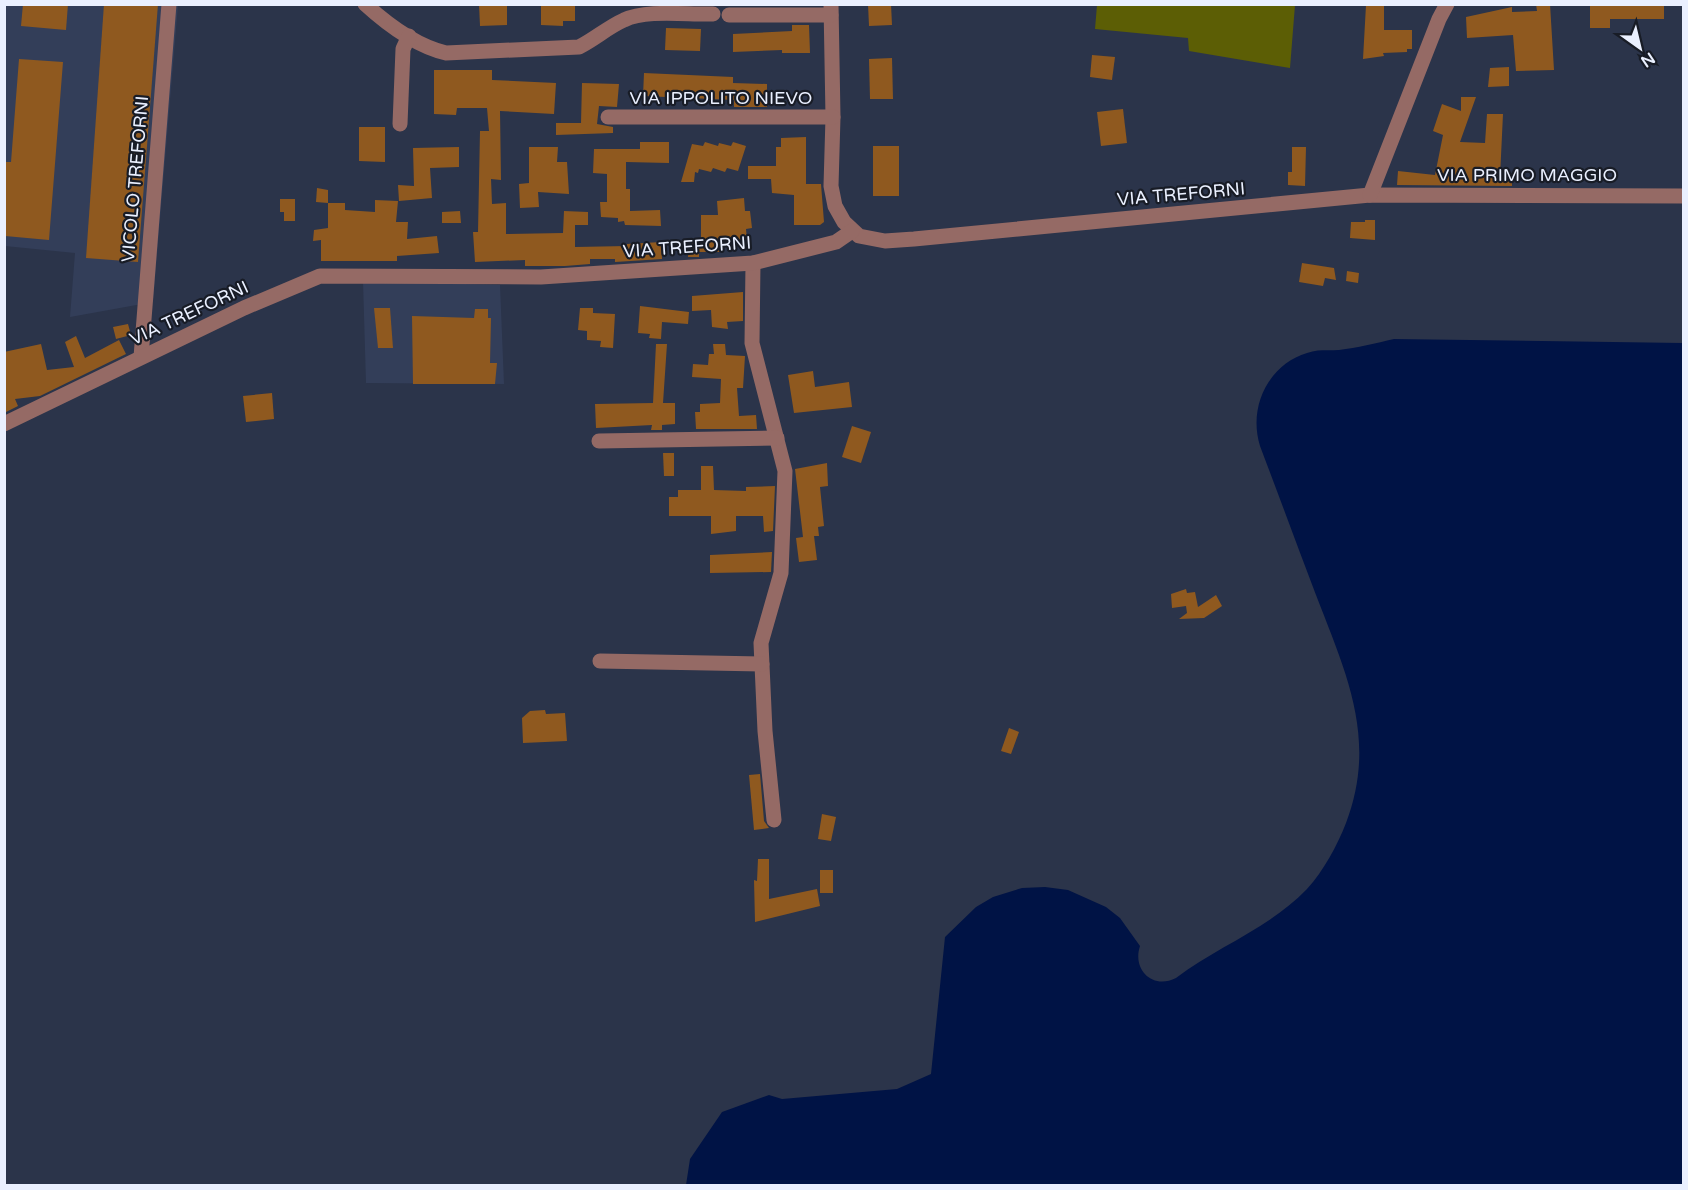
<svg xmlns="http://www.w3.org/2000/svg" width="1688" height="1190" font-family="'Varela Round',sans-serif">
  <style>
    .built { fill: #333e59 }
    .green { fill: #5c5e05 }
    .water { fill: #001345 }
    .building { fill: #8f591f }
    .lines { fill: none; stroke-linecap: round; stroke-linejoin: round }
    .minor { stroke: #956a65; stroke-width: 15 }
    .labels { text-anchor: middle; stroke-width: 4.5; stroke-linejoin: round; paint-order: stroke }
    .street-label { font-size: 18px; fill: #eaf0ff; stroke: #181c26 }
  </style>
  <rect width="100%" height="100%" fill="#2b344a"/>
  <g class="built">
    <path d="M4,5H178L153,302L70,317L75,253L5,246Z"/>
    <path d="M363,281L500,285L504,384L366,383Z"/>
  </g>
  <path class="green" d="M1097,5H1295L1290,68L1189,51L1188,38L1095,29Z"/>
  <path class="water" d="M1394,339L1683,343V1185H686L690,1159L722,1112L769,1095L782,1099L897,1089L931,1074L945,937L976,907L993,897L1022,888L1045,887L1068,890L1106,907L1120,918L1140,946C1132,970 1153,990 1176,978C1219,945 1267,930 1307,889C1324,870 1337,846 1346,823C1378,739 1346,673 1316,595C1297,545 1279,496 1260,446C1248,407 1268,365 1307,353C1318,349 1328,351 1339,350C1357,348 1376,343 1394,339Z"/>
  <g class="building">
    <path d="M23,4H68L66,30L21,26Z"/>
    <path d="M104,4H158L138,262L86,258Z"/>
    <path d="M479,4H507V25L480,26Z"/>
    <path d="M541,4H575V21H563V26L541,25Z"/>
    <path d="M868,4H891L892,25L869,26Z"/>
    <path d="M1536,4H1550L1554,70L1516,71L1513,35L1467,38L1466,17L1512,7V12L1537,11Z"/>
    <path d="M1590,4H1664V19H1610V28H1590Z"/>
    <path d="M1366,5H1384V30H1412V49H1407V52L1383,53L1384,56L1363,59Z"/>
    <path d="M792,25H809L810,53H782V50L733,52V34L792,31Z"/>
    <path d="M666,28L701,29L700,51L665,50Z"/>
    <path d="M1092,55L1115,57L1112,80L1090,77Z"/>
    <path d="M892,58L893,99H870L869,59Z"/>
    <path d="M19,59L63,62L49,240L5,236L4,162H11Z"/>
    <path d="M1509,67V86L1488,87L1490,68Z"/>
    <path d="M434,70H492V80L556,83L554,114L500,111L501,180L491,179L492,204L506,203V234L563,233L564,211L588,212V225H575V247L627,246V244L661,242L662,259L615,262V259H590V264L565,266H525V260L475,262L473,232H478L480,131H489L487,108H457L456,115L434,114Z"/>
    <path d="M644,73L733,77V83L767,84V107H734V100L643,96Z"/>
    <path d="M582,83L619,84L617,107L599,106L597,124L613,127V133L556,135V123H581Z"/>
    <path d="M1461,97H1476L1460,142L1485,143L1487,114H1503L1500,177H1512V186L1397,185L1398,171L1435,175L1443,135L1433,131L1442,104L1461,111Z"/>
    <path d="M1123,109L1127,143L1101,146L1097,112Z"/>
    <path d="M359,127H385V162L359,161Z"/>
    <path d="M806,137V184H821L824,222L820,225H794V195L772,193L771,179H748V166H776V147H781V138Z"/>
    <path d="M640,142H669V163L626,162V189H630V211L660,210L661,226L625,225L624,221L618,222V218L601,217L600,202H607V174L593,173L594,149H640Z"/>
    <path d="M705,142L718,146L719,143L731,146L733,142L746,146L738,171L727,168L725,172L713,168L711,172L699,169L698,173L695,172L694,182H681L692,144L703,146Z"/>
    <rect x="873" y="146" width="26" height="50"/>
    <path d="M459,147V167L430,168L432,198L399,201L398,185L414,186L413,148Z"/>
    <path d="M529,147H558L557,162H567L569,194L538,192L539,207L520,208L519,184L529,183Z"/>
    <path d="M1292,147H1306L1305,186L1288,185V172H1292Z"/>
    <path d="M317,188L328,190V203L316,202Z"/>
    <path d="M744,198L745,211H750L752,228L746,229L747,240L722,242V252H699V257H688L689,241L701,242V215H718L717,201Z"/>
    <path d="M280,199H295V221H284V212H280Z"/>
    <path d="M375,200L398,201L396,222H408L407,239L437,236L439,253L397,256V261H321V240L313,241L314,230L328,228V203H345V210L375,212Z"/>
    <path d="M460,211L461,223H442V212Z"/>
    <path d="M1365,220H1375V240L1350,238L1351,222H1365Z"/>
    <path d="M1302,263L1334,268L1336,280L1325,278L1323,286L1299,282Z"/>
    <path d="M1347,271L1359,273L1358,283L1346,281Z"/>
    <path d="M743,292V321L727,322L728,329L712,327L711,310L692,311V296Z"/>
    <path d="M640,306L689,312L688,324L662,322L661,339L649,338L650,334L638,333Z"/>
    <path d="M374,308H390L393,348H378Z"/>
    <path d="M580,308H593V313L615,314L613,348L600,347L601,341L587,340V331L578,330Z"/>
    <path d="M475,309H488V318H491L490,363H497L495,384H413L412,316L474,318Z"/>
    <path d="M128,324L131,335L116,339L113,327Z"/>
    <path d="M76,336L85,358L119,340L126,354L40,396L15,399L18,406L4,413V352L41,344L47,370L74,367L65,342Z"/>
    <path d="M656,344H667L663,403H675V424L662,425V430H651L652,425L596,428L595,404L653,403Z"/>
    <path d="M713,344H725L726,355L745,356L743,388H737L739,416L756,415L757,429H696L695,412H700V404L720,403L721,379L692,377L693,364L708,365L709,354H714Z"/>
    <path d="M813,371L815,387L849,382L852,407L794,413L788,375Z"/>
    <path d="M272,393L274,419L246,422L243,396Z"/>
    <path d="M852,426L871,432L861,463L842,457Z"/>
    <path d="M663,453H674V476H664Z"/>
    <path d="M827,463L828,486L820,487L824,526L818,527L819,536H814L817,560L799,562L796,538L803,537L795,469Z"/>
    <path d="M701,466H713L714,490L746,491V487L775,486L773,531L764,532L763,516H736V531L711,534V516H669V497H678V490H701Z"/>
    <path d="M772,552L771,572L710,573V555Z"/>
    <path d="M1186,589L1187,593L1195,592L1198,607L1216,595L1222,606L1204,618L1179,619L1187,613L1186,606L1172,608L1171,594Z"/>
    <path d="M545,710L546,714L565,713L567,741L523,743L522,718L530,711Z"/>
    <path d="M1009,728L1019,732L1011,754L1001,751Z"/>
    <path d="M760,774L764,821L769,828L754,830L749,775Z"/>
    <path d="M822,814L836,817L831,841L818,839Z"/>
    <path d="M758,859H769V899L817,889L820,906L755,922L754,880L757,881Z"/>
    <rect x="820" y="870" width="13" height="23"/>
  </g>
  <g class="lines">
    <g class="minor">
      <path d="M365,4C388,25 416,46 446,53L579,47C595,39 608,27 624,20C646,9 688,15 713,14"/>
      <path d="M831,4L833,117L831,186L835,206L844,222L859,236L885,241L914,239L1370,195L1684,196"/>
      <path d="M729,15H831"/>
      <path d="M608,117H833"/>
      <path d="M400,124L403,49L409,36"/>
      <path d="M1370,195L1439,19L1447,4"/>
      <path d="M753,263L752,343L785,471L781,573L761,643L765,731L774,820"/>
      <path d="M141,357L169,4"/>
      <path d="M4,424L244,308L320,276L541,277L753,263L836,242L852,231"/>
      <path d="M599,441L777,438"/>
      <path d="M600,661L762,664"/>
    </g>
  </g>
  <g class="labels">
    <g class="street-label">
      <text x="721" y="104">VIA IPPOLITO NIEVO</text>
      <text x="1527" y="181">VIA PRIMO MAGGIO</text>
      <text transform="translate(135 179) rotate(-85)" y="6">VICOLO TREFORNI</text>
      <text transform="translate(1181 194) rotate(-5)" y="6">VIA TREFORNI</text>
      <text transform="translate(687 247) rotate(-4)" y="6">VIA TREFORNI</text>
      <text transform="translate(189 313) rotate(-25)" y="6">VIA TREFORNI</text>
    </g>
  </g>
  <rect width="1688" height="1190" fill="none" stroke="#eaf0ff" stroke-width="12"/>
  <g transform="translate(1640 48) rotate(146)" stroke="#181c26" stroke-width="4.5" paint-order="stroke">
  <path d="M0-4.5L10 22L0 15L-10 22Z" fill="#eaf0ff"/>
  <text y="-9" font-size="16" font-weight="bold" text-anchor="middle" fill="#eaf0ff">N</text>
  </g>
</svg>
